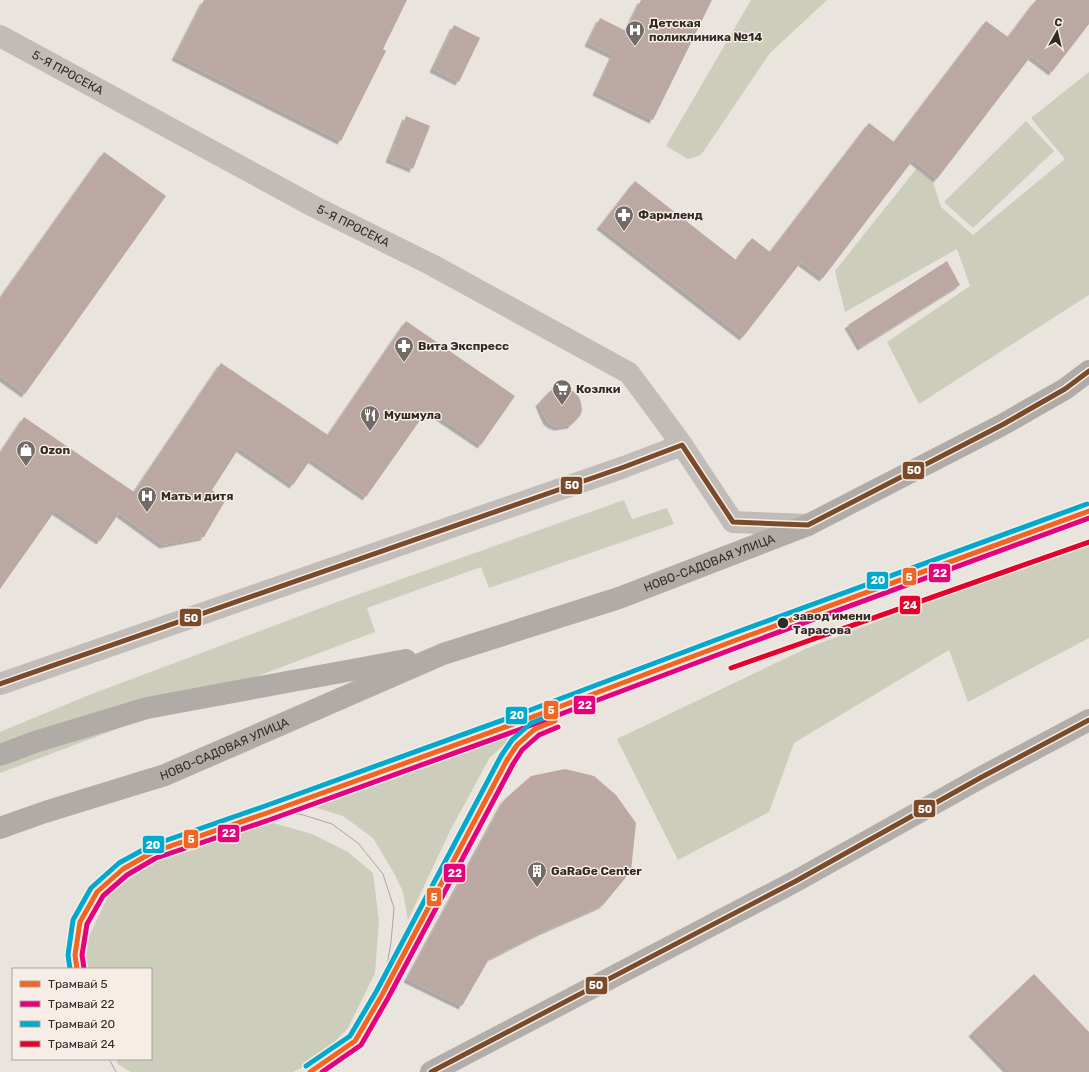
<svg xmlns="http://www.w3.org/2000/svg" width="1089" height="1072" font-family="Rubik,sans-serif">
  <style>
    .green { fill: #cccdbb }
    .building { fill: #bba8a3; filter: url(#shadow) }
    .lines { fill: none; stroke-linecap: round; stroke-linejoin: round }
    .minor { stroke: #c2bcb9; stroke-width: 22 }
    .tertiary { stroke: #c2bcb9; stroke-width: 22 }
    .secondary { stroke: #b3ada9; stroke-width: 22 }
    .primary { stroke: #b1aba7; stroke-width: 22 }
    .tram { stroke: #aaa5a3; stroke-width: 1 }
    .bus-1-casing { stroke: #f6eee6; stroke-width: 8 }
    .bus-1 { stroke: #7a4b2a; stroke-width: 5 }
    .tram-1-casing { stroke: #f6eee6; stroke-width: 8 }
    .tram-2-casing { stroke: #f6eee6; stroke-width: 8 }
    .tram-3-casing { stroke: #f6eee6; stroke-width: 8 }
    .tram-4-casing { stroke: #f6eee6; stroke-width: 8 }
    .tram-1 { stroke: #f26522; stroke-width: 5 }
    .tram-2 { stroke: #e5007d; stroke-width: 5 }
    .tram-3 { stroke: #00a9ce; stroke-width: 5 }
    .tram-4 { stroke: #e4002b; stroke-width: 5 }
    .stop-dot { fill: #322a27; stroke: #f6eee6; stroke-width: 1.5 }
    .labels { text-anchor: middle; stroke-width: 3; stroke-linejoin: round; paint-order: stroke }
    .poi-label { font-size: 12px; font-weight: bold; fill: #322a27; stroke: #f6eee6; text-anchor: start }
    .street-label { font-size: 12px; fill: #322a27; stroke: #f6eee6 }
    .stop-label { font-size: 12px; font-weight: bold; fill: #322a27; stroke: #f6eee6; text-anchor: start }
    .line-badge { stroke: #f6eee6; stroke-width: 1.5 }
    .badge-label { font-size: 11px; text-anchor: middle; font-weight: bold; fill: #fff }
  </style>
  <defs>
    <filter id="shadow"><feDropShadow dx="-3.5" dy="3.5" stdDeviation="0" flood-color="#0004"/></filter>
  </defs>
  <rect width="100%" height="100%" fill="#eae4df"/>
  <g class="green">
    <path d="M751,0H827L770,53L701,155L688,159L666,146Z"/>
    <path d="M1089,72V295L919,404L887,342L970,286L957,249L845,312L835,271L916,169L933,182L941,207L973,235L1065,159L1031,118Z"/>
    <path d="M1026,121L1054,151L973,228L944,202Z"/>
    <path d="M624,500L632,519L667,508L674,524L489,588L481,567L367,608L375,632L0,773V732L89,695L337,602Z"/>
    <path d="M1089,540V638L968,702L949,650L794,743L769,812L678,860L617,739L805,649Z"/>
    <path d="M516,735L490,757L450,831L408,920L403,892L394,873L373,838L343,816L307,805Z"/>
    <path d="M259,819L312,834L348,852L373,873L379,921L375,973L348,1028L317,1060L293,1072H131L118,1064L116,1059H151V969H87L83,949L109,894L159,857Z"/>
  </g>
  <g class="building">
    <path d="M204,0H407L383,49L386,51L341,141L175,57Z"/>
    <path d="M641,0H712L653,120L596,92L613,55L588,43L600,18L626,31Z"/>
    <path d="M1036,0H1089V24L1052,72L1031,56L937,179L913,160L823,278L801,262L743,337L600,226L635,181L736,260L752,238L770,252L869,123L894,142L986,21L1008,37Z"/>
    <path d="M454,25L480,38L459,82L433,69Z"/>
    <path d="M406,116L430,126L413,169L389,159Z"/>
    <path d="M104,152L166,196L25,394L0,376V298Z"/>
    <path d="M947,261L960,285L861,347L848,325Z"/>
    <path d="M406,321L515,396L481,445L428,409L366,497L311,459L293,485L239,448L212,490L225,501L204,537L163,545L119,513L100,541L55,511L0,589V453L24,417L134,492L221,363L328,435Z"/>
    <path d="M562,387L568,388L574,392L579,397L581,403L582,410L580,416L571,425L558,427L552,425L547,421L544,415L539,403L549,392L555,388Z"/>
    <path d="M565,769L594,776L616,795L636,823L631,871L603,905L542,932L489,959L462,1006L407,979L504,800L531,776Z"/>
    <path d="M1034,974L1089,1032V1072H1010L972,1033Z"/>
  </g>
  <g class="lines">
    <path class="minor" id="s1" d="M0,36L313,206L432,265L629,373L661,416L682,445"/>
    <path class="tertiary" d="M0,684L624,467L682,445L733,522L808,525"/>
    <path class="secondary" d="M431,1072L796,881L980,778L1089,720"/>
    <g class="primary">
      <path d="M0,755L38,741L147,708L406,660"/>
      <path id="s2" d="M0,828L45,812L165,775L443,654L619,598L808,525L1002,425L1065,389L1089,371"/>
    </g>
    <g class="tram">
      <path d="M267,813L300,814L332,824L358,843L383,874L394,908L391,942L382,995"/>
      <path d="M109,1059L116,1072"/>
    </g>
    <g class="bus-1-casing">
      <g id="bus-1">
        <path d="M0,684L624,467L682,445L733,522L808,525L1002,425L1065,389L1089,371"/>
        <path d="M431,1072L796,881L980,778L1089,720"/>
      </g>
    </g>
    <use href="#bus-1" class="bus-1"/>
    <g class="tram-1-casing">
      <g id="tram-1">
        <path d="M77,969L75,955L80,922L97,892L123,869L153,852L267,813L519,722L739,639L1089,511"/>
        <path d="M310,1072L355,1041L382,995L507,760L517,745L535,729L555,721"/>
      </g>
    </g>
    <g class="tram-2-casing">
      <g id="tram-2">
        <path d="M84,968L82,955L87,924L103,896L127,875L156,858L269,820L521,729L741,646L1089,518"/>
        <path d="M322,1072L361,1045L388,998L513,764L522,750L539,735L558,727"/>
      </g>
    </g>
    <g class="tram-3-casing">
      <g id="tram-3">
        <path d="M70,969L68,955L73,920L91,888L119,863L150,846L265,806L517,715L737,632L1087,504"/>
        <path d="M306,1066L350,1036L376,992L501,756L512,740L531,723L552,715"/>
      </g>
    </g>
    <g class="tram-4-casing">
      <path id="tram-4" d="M731,668L1089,542"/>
    </g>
    <use href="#tram-1" class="tram-1"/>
    <use href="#tram-2" class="tram-2"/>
    <use href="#tram-3" class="tram-3"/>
    <use href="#tram-4" class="tram-4"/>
  </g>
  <defs>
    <g id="hospital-pin" transform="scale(1)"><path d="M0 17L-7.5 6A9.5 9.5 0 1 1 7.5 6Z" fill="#726b67" stroke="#f6eee6"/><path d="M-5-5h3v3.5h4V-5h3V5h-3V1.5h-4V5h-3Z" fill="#fff"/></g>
    <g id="pharmacy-pin" transform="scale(1)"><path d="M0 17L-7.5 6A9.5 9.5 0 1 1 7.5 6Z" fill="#726b67" stroke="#f6eee6"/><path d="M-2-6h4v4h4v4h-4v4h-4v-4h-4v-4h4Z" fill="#fff"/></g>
    <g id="supermarket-pin" transform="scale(1)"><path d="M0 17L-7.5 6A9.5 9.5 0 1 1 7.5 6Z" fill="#726b67" stroke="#f6eee6"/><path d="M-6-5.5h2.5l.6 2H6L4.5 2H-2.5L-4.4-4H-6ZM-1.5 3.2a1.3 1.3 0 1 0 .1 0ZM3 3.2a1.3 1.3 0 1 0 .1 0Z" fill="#fff"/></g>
    <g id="restaurant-pin" transform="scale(1)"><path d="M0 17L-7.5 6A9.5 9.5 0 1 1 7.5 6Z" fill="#726b67" stroke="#f6eee6"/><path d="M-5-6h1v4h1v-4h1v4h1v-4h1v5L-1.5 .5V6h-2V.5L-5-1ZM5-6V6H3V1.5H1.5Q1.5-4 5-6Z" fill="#fff"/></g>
    <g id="shop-pin" transform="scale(1)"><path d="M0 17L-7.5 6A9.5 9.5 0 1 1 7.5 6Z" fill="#726b67" stroke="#f6eee6"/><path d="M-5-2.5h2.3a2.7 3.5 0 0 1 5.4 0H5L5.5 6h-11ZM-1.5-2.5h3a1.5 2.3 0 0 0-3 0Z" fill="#fff"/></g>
    <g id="building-pin" transform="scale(1)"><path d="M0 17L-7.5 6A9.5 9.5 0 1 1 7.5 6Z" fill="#726b67" stroke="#f6eee6"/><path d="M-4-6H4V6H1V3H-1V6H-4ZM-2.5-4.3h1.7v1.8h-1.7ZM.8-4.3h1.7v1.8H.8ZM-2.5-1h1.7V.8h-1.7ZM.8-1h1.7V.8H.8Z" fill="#fff"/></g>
  </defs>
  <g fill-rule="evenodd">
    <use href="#hospital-pin" x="635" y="30"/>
    <use href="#pharmacy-pin" x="624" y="215"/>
    <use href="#pharmacy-pin" x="404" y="346"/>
    <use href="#supermarket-pin" x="562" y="389"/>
    <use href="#restaurant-pin" x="370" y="415"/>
    <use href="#shop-pin" x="26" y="450"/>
    <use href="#hospital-pin" x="147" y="496"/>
    <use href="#building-pin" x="537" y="871"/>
  </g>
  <circle class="stop-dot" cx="783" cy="623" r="6"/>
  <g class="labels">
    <g class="poi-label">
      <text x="649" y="27">Детская<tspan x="649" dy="14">поликлиника №14</tspan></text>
      <text x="638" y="219">Фармленд</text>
      <text x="418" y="350">Вита Экспресс</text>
      <text x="576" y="393">Козлки</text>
      <text x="384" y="419">Мушмула</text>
      <text x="40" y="454">Ozon</text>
      <text x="161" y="500">Мать и дитя</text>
      <text x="551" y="875">GaRaGe Center</text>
    </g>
    <g class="street-label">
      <text dy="4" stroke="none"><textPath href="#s1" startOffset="77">5-Я ПРОСЕКА</textPath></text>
      <text dy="4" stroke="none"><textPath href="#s1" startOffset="401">5-Я ПРОСЕКА</textPath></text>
      <text dy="4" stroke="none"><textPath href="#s2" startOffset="758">НОВО-САДОВАЯ УЛИЦА</textPath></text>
      <text dy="4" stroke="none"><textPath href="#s2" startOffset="238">НОВО-САДОВАЯ УЛИЦА</textPath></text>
    </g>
    <g class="stop-label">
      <text x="793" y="620">завод имени<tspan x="793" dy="14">Тарасова</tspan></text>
    </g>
  </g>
  <g class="line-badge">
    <rect x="902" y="461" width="23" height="19" rx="4" fill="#7a4b2a"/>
    <rect x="560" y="476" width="23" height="19" rx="4" fill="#7a4b2a"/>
    <rect x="928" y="563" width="23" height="20" rx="4" fill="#e5007d"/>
    <rect x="902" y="567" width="15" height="19" rx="4" fill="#f26522"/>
    <rect x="866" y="571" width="23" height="19" rx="4" fill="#00a9ce"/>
    <rect x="899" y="595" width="22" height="20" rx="4" fill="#e4002b"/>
    <rect x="179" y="608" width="23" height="19" rx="4" fill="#7a4b2a"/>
    <rect x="573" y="695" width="23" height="20" rx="4" fill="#e5007d"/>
    <rect x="543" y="700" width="16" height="20" rx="4" fill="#f26522"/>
    <rect x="505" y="706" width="23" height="19" rx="4" fill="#00a9ce"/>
    <rect x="913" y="799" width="23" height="19" rx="4" fill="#7a4b2a"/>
    <rect x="217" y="824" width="23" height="19" rx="4" fill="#e5007d"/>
    <rect x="183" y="829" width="16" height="20" rx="4" fill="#f26522"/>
    <rect x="142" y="835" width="23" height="19" rx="4" fill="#00a9ce"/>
    <rect x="443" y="863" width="23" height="20" rx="4" fill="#e5007d"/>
    <rect x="426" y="887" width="16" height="20" rx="4" fill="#f26522"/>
    <rect x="585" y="976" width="23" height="19" rx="4" fill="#7a4b2a"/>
  </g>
  <g class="badge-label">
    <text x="914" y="474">50</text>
    <text x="572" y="489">50</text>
    <text x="940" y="577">22</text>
    <text x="909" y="581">5</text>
    <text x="878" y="584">20</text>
    <text x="910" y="609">24</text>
    <text x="191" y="622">50</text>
    <text x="585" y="709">22</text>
    <text x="551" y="714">5</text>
    <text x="517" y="719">20</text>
    <text x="925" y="813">50</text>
    <text x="229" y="837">22</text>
    <text x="191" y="843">5</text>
    <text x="153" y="849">20</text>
    <text x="455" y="877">22</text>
    <text x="434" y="901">5</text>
    <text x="596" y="989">50</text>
  </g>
  <rect x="12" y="968" width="140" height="92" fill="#f6eee6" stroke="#a8a09a"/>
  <rect x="20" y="981" width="20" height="6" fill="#f26522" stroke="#a8a09a"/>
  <text x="48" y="988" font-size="12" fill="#322a27">Трамвай 5</text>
  <rect x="20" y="1001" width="20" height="6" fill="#e5007d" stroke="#a8a09a"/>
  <text x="48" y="1008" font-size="12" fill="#322a27">Трамвай 22</text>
  <rect x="20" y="1021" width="20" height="6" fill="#00a9ce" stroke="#a8a09a"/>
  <text x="48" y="1028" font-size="12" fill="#322a27">Трамвай 20</text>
  <rect x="20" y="1041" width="20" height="6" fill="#e4002b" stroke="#a8a09a"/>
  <text x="48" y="1048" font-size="12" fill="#322a27">Трамвай 24</text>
  <g transform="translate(1057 32) rotate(8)" stroke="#f6eee6" stroke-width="3" paint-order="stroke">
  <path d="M0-3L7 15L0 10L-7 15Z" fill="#322a27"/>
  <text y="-6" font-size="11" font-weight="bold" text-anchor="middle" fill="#322a27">С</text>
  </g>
</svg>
